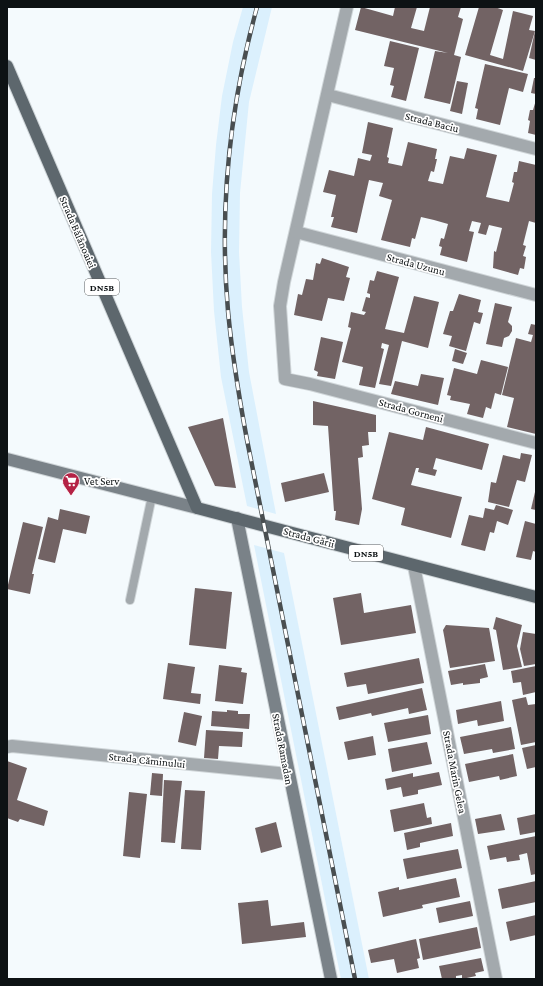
<svg xmlns="http://www.w3.org/2000/svg" width="543" height="986" font-family="'Crimson Pro',serif">
  <style>
    .built { fill: #dbf0fd }
    .building { fill: #726364 }
    .lines { fill: none; stroke-linecap: round; stroke-linejoin: round }
    .lane-casing { stroke: #cfd5d8; stroke-width: 10 }
    .street-casing { stroke: #cfd5d8; stroke-width: 14 }
    .secondary-casing { stroke: #cfd5d8; stroke-width: 14 }
    .primary-casing { stroke: #cfd5d8; stroke-width: 14 }
    .lane { stroke: #a3a9ad; stroke-width: 8 }
    .street { stroke: #a3a9ad; stroke-width: 12 }
    .secondary { stroke: #7a8288; stroke-width: 12 }
    .primary { stroke: #5d676d; stroke-width: 12 }
    .rail-casing { stroke: #494e50; stroke-width: 4.5 }
    .rail { stroke: #fff; stroke-width: 3; stroke-dasharray: 9; stroke-linecap: butt }
    .labels { text-anchor: middle; stroke-width: 3.5; stroke-linejoin: round; paint-order: stroke }
    .shield { fill: #fff; stroke: #56595a; stroke-width: 1 }
    .shield-label { font-size: 10px; font-weight: bold; fill: #0d1214 }
    .street-label { font-size: 11px; fill: #0d1214; stroke: #fff }
    .poi-label { font-size: 11px; fill: #0d1214; stroke: #fff; text-anchor: start }
  </style>
  <rect width="100%" height="100%" fill="#f4fafd"/>
  <g class="built">
    <path d="M243,7H272L249,102L240,193L239,252L242,307L249,372L276,514L247,506L221,377L214,311L211,252L212,194L216,145L222,96L233,42Z"/>
    <path d="M254,545L284,553L369,979H341Z"/>
  </g>
  <g class="building">
    <path d="M361,7L393,16L395,7H417L411,28L424,31L430,7H461L458,17L463,19L454,55L461,57L450,104L424,98L435,51L448,53L355,30Z"/>
    <path d="M479,7H495L503,10L490,55L503,59L513,11L533,16L529,30L535,31L523,71L465,55Z"/>
    <path d="M535,31H536V60L529,58Z"/>
    <path d="M390,41L419,48L406,101L391,97L394,86L390,85L394,68L384,66Z"/>
    <path d="M485,64L528,74L523,92L509,88L500,125L476,119L478,109L475,108Z"/>
    <path d="M534,78H536V94L531,93Z"/>
    <path d="M457,81L468,83L462,114L450,111Z"/>
    <path d="M536,100V135L528,133L530,121L528,120L530,110H533Z"/>
    <path d="M368,122L393,128L387,157L389,158L388,163L402,166L408,142L437,149L435,159H437L434,172L431,171L428,181L443,184L450,156L464,159L467,148L497,155L486,197L509,202L514,183L512,182L514,172H517L519,161L536,165V223L529,221L523,245L526,246L523,256L526,257L524,269L520,268L518,275L493,268L494,251L496,252L502,228L489,225L486,235L478,233L481,223L472,221L469,231L474,232L467,262L440,255L442,247L439,246L441,238L444,239L448,224L434,220L421,217L415,239L412,238L410,247L381,240L392,200L379,196L383,183L369,180L357,233L331,227L334,217H331L336,195L323,192L329,170L354,176L358,158L370,161L372,155L362,153Z"/>
    <path d="M322,258L349,267L346,277L350,278L344,301L328,298L322,321L294,315L298,294L302,295L306,279L313,280L316,263L320,264Z"/>
    <path d="M377,271L399,277L385,329L404,333L414,296L439,302L428,348L402,341L391,386L379,384L389,345L382,343L381,348L384,349L375,388L359,385L363,367L342,362L351,328L348,327L351,312L364,315L366,312L362,311L366,297L370,298V294L367,293L370,280L374,281Z"/>
    <path d="M459,294L481,300L478,312L483,313L480,324L474,322L466,351L449,346L452,336L443,334L450,311H453Z"/>
    <path d="M495,303L512,307L508,322L512,326V331L509,336L504,338L502,347L486,344Z"/>
    <path d="M531,324L536,325V434L507,427L514,398L502,395L516,338L531,342L533,335L528,334Z"/>
    <path d="M321,337L343,342L335,379L317,376L318,372L314,370Z"/>
    <path d="M455,349L467,353L463,364L452,361Z"/>
    <path d="M481,360L508,367L501,395L495,393L491,409L486,407L483,418L467,414L470,404L450,400L451,396L447,395L454,368L477,374Z"/>
    <path d="M421,374L444,378L438,405L391,394L395,381L418,386Z"/>
    <path d="M313,401L376,415V432H368L369,445L362,446L363,457L358,458L362,509L359,525L335,520L336,511H334L328,426L313,425Z"/>
    <path d="M223,418L236,488L215,486L188,427Z"/>
    <path d="M426,427L489,444L482,470L436,458L433,469L437,470L435,476L418,472L419,468H416L411,485L462,497L451,538L401,525L405,508L372,499L389,432L423,440Z"/>
    <path d="M521,453L532,455L525,482L517,480L509,507L488,502L491,482L496,483L503,455L520,459Z"/>
    <path d="M324,473L329,492L285,502L281,483Z"/>
    <path d="M535,492H536V510L531,509Z"/>
    <path d="M496,505L513,510L508,525L497,521L494,533L490,532L485,551L461,545L469,515L483,518L485,508L494,510Z"/>
    <path d="M60,509L90,516L86,534L63,529L55,563L38,559L48,517L58,520Z"/>
    <path d="M525,521L536,524V552L533,551L531,560L516,557Z"/>
    <path d="M23,522L43,527L32,574H34L30,594L7,589Z"/>
    <path d="M195,588L232,592L226,649L189,645Z"/>
    <path d="M361,593L364,613L411,605L416,633L341,645L333,598Z"/>
    <path d="M496,617L522,625L517,646L522,667L503,670L496,630L493,629Z"/>
    <path d="M446,625L489,628L495,661L450,668L443,630Z"/>
    <path d="M523,632L536,634V664L524,666L520,649Z"/>
    <path d="M419,658L424,683L368,694L366,684L347,687L344,673Z"/>
    <path d="M168,663L195,667L191,693L201,694L200,704L163,699Z"/>
    <path d="M485,664L488,677L480,679V683L463,685V683L451,685L448,671Z"/>
    <path d="M219,665L242,668L241,672L247,673L243,704L215,701Z"/>
    <path d="M536,666V692L523,695L521,682L513,683L511,671Z"/>
    <path d="M422,688L427,710L409,714L408,708L372,716L371,713L339,720L336,707Z"/>
    <path d="M526,697L528,705L536,704V742L521,745L512,700Z"/>
    <path d="M501,701L504,721L478,726L477,720L458,724L456,710Z"/>
    <path d="M227,710L238,711V714H250L249,729L211,726L212,711L227,712Z"/>
    <path d="M184,712L202,716L196,746L178,742Z"/>
    <path d="M428,715L431,734L388,742L384,723Z"/>
    <path d="M511,727L515,749L493,753L492,749L464,754L460,737Z"/>
    <path d="M206,730L243,732L242,747L219,746L218,759L204,758Z"/>
    <path d="M373,736L376,755L348,760L344,742Z"/>
    <path d="M427,742L432,764L392,772L388,749Z"/>
    <path d="M536,745V767L527,769L522,748Z"/>
    <path d="M513,754L517,776L500,780L499,776L469,782L465,764Z"/>
    <path d="M7,761L27,768L17,800L48,811L44,826L20,819L18,822L7,818Z"/>
    <path d="M439,772L442,785L418,790V794L403,797L401,787L387,790L385,779L413,773V777Z"/>
    <path d="M152,773L163,774L162,796L150,795Z"/>
    <path d="M164,780L182,781L175,843L161,842Z"/>
    <path d="M185,790L205,791L201,850L181,849Z"/>
    <path d="M129,792L147,794L140,858L123,856Z"/>
    <path d="M424,803L427,818L431,817L432,824L394,832L390,810Z"/>
    <path d="M501,814L505,830L478,834L475,819Z"/>
    <path d="M536,814V832L520,835L517,818Z"/>
    <path d="M276,822L282,847L261,853L255,828Z"/>
    <path d="M451,823L453,836L420,843V847L407,850L404,833Z"/>
    <path d="M536,836V874L531,875L527,853L519,855L520,860L507,862L506,857L490,860L487,846Z"/>
    <path d="M458,849L462,868L407,879L403,859Z"/>
    <path d="M456,878L460,897L422,905L423,908L383,917L378,892L399,887V890Z"/>
    <path d="M536,881V902L502,909L498,889Z"/>
    <path d="M268,900L271,926L304,922L306,937L242,944L238,903Z"/>
    <path d="M470,901L473,916L439,923L436,908Z"/>
    <path d="M536,915V935L510,941L506,922Z"/>
    <path d="M477,927L481,948L423,960L419,939Z"/>
    <path d="M416,939L420,958L417,959L419,968L397,973L394,959L371,963L368,950Z"/>
    <path d="M481,958L484,971L475,973L476,976L462,979V975L456,976V979H442L439,966Z"/>
  </g>
  <g class="lines">
    <g class="lane-casing">
      <path id="lane" d="M130,600L152,496"/>
    </g>
    <g class="street-casing">
      <g id="street">
        <path d="M347,7L284,282L280,306L285,379L310,384L536,443"/>
        <path d="M328,95L536,149"/>
        <path d="M296,232L536,295"/>
        <path d="M414,566L496,979"/>
        <path d="M7,747L12,746L288,774"/>
      </g>
    </g>
    <g class="secondary-casing">
      <g id="secondary">
        <path d="M7,459L197,508"/>
        <path d="M237,518L331,979"/>
      </g>
    </g>
    <g class="primary-casing">
      <path id="primary" d="M7,66L197,508L536,597"/>
    </g>
    <use href="#lane" class="lane"/>
    <use href="#street" class="street"/>
    <use href="#secondary" class="secondary"/>
    <use href="#primary" class="primary"/>
    <g class="rail-casing">
      <path id="rail" d="M257,7C230,105 219,209 228,311C232,354 239,397 247,440L355,979"/>
    </g>
    <use href="#rail" class="rail"/>
  </g>
  <defs>
    <g id="supermarket-pin" transform="scale(0.9)"><path d="M0 17L-7.5 6A9.5 9.5 0 1 1 7.5 6Z" fill="#b42245" stroke="#fff"/><path d="M-6-5.5h2.5l.6 2H6L4.5 2H-2.5L-4.4-4H-6ZM-1.5 3.2a1.3 1.3 0 1 0 .1 0ZM3 3.2a1.3 1.3 0 1 0 .1 0Z" fill="#fff"/></g>
  </defs>
  <g fill-rule="evenodd">
    <use href="#supermarket-pin" x="71" y="481"/>
  </g>
  <g class="labels">
    <g class="shield">
      <rect x="85" y="279" width="34" height="16" rx="3"/>
      <rect x="349" y="545" width="34" height="16" rx="3"/>
    </g>
    <g class="shield-label">
      <text x="102" y="291">DN5B</text>
      <text x="366" y="557">DN5B</text>
    </g>
    <g class="street-label">
      <text transform="translate(432 122) rotate(14)" y="4">Strada Baciu</text>
      <text transform="translate(78 232) rotate(67)" y="4">Strada Bălănoaiei</text>
      <text transform="translate(416 264) rotate(15)" y="4">Strada Uzunu</text>
      <text transform="translate(411 410) rotate(15)" y="4">Strada Gorneni</text>
      <text transform="translate(309 537) rotate(15)" y="4">Strada Gării</text>
      <text transform="translate(283 749) rotate(79)" y="4">Strada Ramadan</text>
      <text transform="translate(147 760) rotate(6)" y="4">Strada Căminului</text>
      <text transform="translate(455 772) rotate(79)" y="4">Strada Marin Gelea</text>
    </g>
    <g class="poi-label">
      <text x="84" y="485">Vet Serv</text>
    </g>
  </g>
  <rect width="543" height="986" fill="none" stroke="#0d1214" stroke-width="16"/>
</svg>
